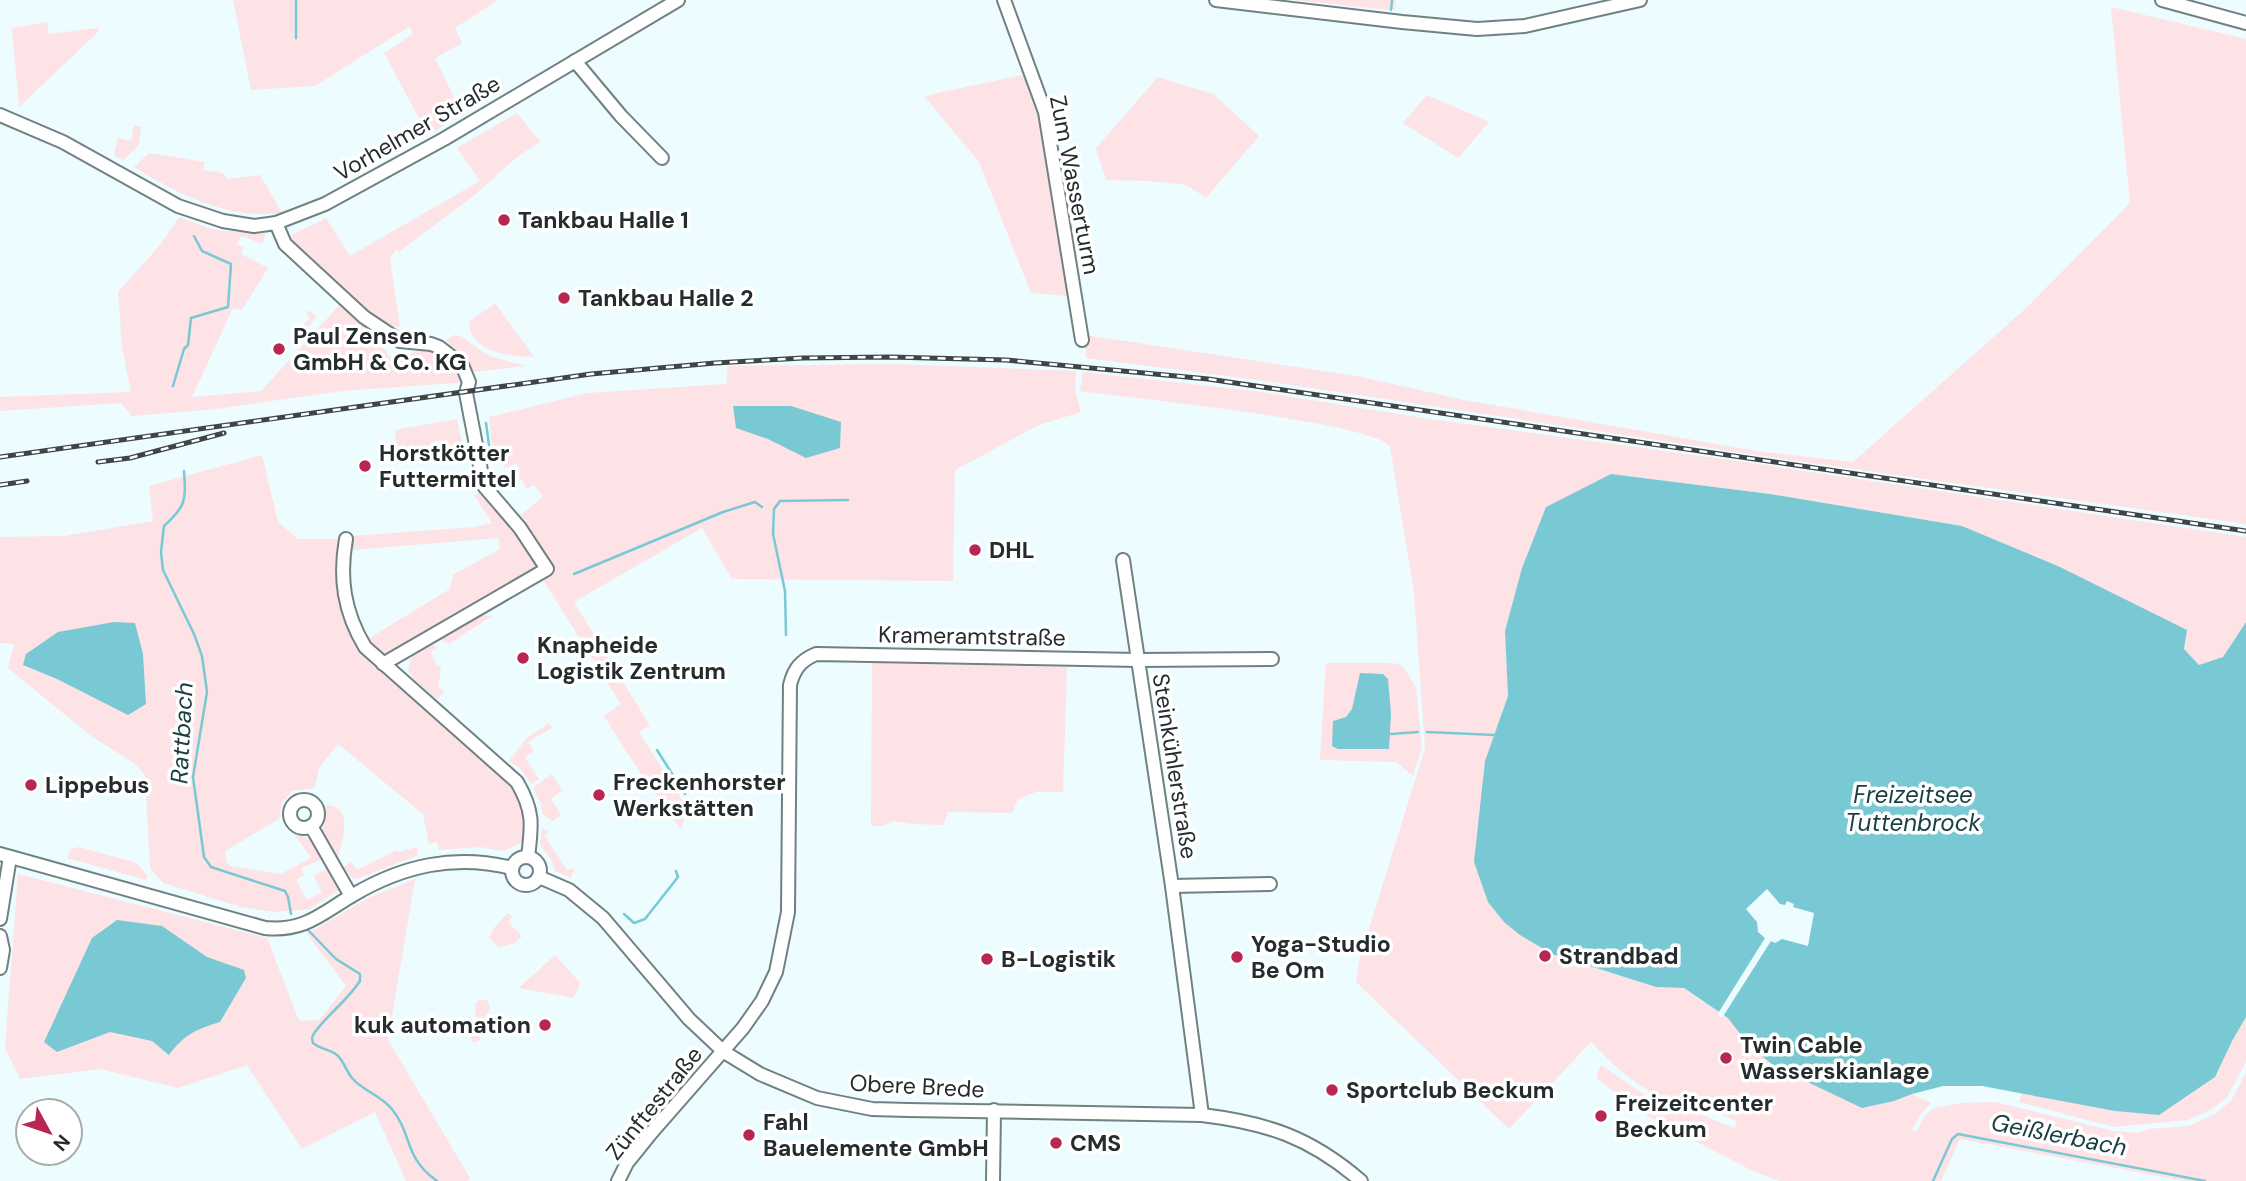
<svg xmlns="http://www.w3.org/2000/svg" width="2246" height="1181" font-family="'DM Sans',sans-serif">
  <style>
    .green { fill: #fde2e6 }
    .water { fill: #79c9d5 }
    .pier { fill: #edfcfe }
    .lines { fill: none; stroke-linecap: round; stroke-linejoin: round }
    .stream { stroke: #79c9d5; stroke-width: 2.5 }
    .minor-casing { stroke: #718183; stroke-width: 16 }
    .minor { stroke: #fff; stroke-width: 12 }
    .rail-casing { stroke: #3d4547; stroke-width: 5 }
    .rail { stroke: #fff; stroke-width: 2.5; stroke-dasharray: 8; stroke-linecap: butt }
    .poi-dot { fill: #b72752; stroke: #fff; stroke-width: 2.5 }
    .labels { text-anchor: middle; stroke-width: 7; stroke-linejoin: round; paint-order: stroke }
    .street-label { font-size: 23px; fill: #252c2d; stroke: #fff }
    .poi-label { font-size: 23px; font-weight: bold; fill: #252c2d; stroke: #fff; text-anchor: start }
    .water-label { font-size: 24px; font-style: italic; fill: #193f45; stroke: #fff }
  </style>
  <rect width="100%" height="100%" fill="#edfcfe"/>
  <g class="green">
    <path d="M233,0H498L455,28L462,43L435,58L460,110L446,124L428,135L384,53L413,34L410,26L315,86L251,90Z"/>
    <path d="M1293,0H1396L1395,10H1389Z"/>
    <path d="M2111,7L2246,39V524L1790,460L1265,381L1086,358L1085,335L1362,377L1464,400L1757,451L1853,462L2025,309L2130,203Z"/>
    <path d="M47,22L49,34L98,28L99,31L19,107L12,28Z"/>
    <path d="M1027,74L1041,112L1068,296L1031,293L979,162L924,96Z"/>
    <path d="M1158,77L1213,94L1259,136L1206,198L1187,185L1149,181L1106,180L1096,148Z"/>
    <path d="M1427,95L1489,122L1458,158L1403,123Z"/>
    <path d="M517,113L540,142L517,157L477,193L399,252L396,249L390,259L400,327L385,325L297,247L290,236L326,218L350,256L480,181L457,148Z"/>
    <path d="M134,125L141,127L139,145L123,160L114,155L118,138L131,141Z"/>
    <path d="M149,153L205,162L203,170L222,173L228,179L260,175L282,213C228,220 178,194 134,167Z"/>
    <path d="M179,217L214,230L265,234L263,244L241,236L237,244L244,248L241,254L268,268L242,310L233,308L192,397L261,391L305,343L295,334L310,318L306,314L309,310L317,317L308,327L314,333L345,299L369,320L371,332L390,357H405L431,344L439,347L469,382L342,391L216,409L132,416L121,403L0,411V397L131,392L122,347L118,292L161,244Z"/>
    <path d="M495,303L534,357C511,357 469,352 469,322Z"/>
    <path d="M454,335L461,336L489,356L525,366L473,372L442,344Z"/>
    <path d="M894,364L1076,371L1075,390L1081,412L1039,425L955,470L953,581L732,579L702,528L574,602L650,726L639,732L687,808L681,830L648,785L604,716L621,704L537,570L383,664L365,647L371,637L450,589L453,575L500,549L498,538L352,550V562L342,564L339,590L347,627L365,655L509,782C522,803 527,815 525,840L504,851L480,847L439,850L437,842L429,844L423,814L338,744L319,768L315,788L292,791L282,803L279,819L225,851L226,862L231,866L281,874L311,858L294,834C311,837 315,844 323,859L301,868L304,875L296,880L307,900L322,892L314,876L328,868L339,885L337,891L310,909L275,912L241,907L163,883L150,868L145,775L134,763L91,736L8,668L14,644L0,643V537L65,536L153,521L149,486L262,455L278,522L298,539H346L344,558L352,536L475,527L492,523L474,495L487,490L519,535L528,529L519,517L543,496L534,485L527,489L518,474L521,472L516,463L505,468L497,456L502,452L499,445L492,448L489,417L588,393L726,384L728,366Z"/>
    <path d="M1083,372L1254,391L1430,419L1752,463L2246,537V622L2223,657L2199,666L2184,649L2186,630L2058,566L1962,526L1770,494L1611,474L1505,631L1520,935L1552,954L1656,987L1683,988L1728,1018L1748,1044L1894,1101L1912,1094L1931,1103L1920,1115L1912,1131H1917L1924,1117L1934,1108L1962,1103L1995,1102L2113,1131L2138,1133L2148,1129L2189,1126L2215,1114L2231,1101L2246,1072V1181H2185L1960,1139L1941,1181H1780L1755,1172L1649,1117L1596,1078L1601,1065L1643,1094L1666,1106L1697,1113L1734,1128L1737,1122C1716,1108 1693,1107 1670,1100C1640,1091 1612,1064 1591,1042L1509,1129L1356,982L1360,958L1425,748L1414,593L1390,446C1366,421 1129,398 1080,391Z"/>
    <path d="M457,419L466,461L453,463L451,451L442,453L440,440L432,442L433,452L398,458L395,430Z"/>
    <path d="M480,615L492,616L449,644L441,639Z"/>
    <path d="M431,644L437,648L430,653L437,666L441,667L438,688L445,691L437,699L414,679L408,670L412,657Z"/>
    <path d="M872,663L1067,667L1063,792H1036L1018,799L1012,813L948,812L943,825L912,824L893,821L883,826H871Z"/>
    <path d="M1326,663H1390L1399,664L1405,669L1416,688L1422,747L1413,776L1396,762L1320,760Z"/>
    <path d="M549,723L552,728L528,742L534,751L525,757L539,779L531,784L520,768L509,761L527,738Z"/>
    <path d="M552,774L562,790L551,799L561,815L553,821L542,814L541,804L533,788Z"/>
    <path d="M327,805C354,807 343,840 338,856L322,833Z"/>
    <path d="M542,827L549,832L544,835L567,870L573,868L574,870L571,878L555,871L551,859L540,845Z"/>
    <path d="M79,847L137,863L147,876L146,880L67,858L71,849Z"/>
    <path d="M417,847L418,855L357,879L351,877L343,867L351,862L357,870L397,850L398,852Z"/>
    <path d="M18,874L267,938L299,1021L319,1020L346,986L307,934L368,898L415,879L388,1040L470,1178L467,1181H406L375,1112L302,1149L247,1065L178,1088L100,1069L20,1079L5,1048Z"/>
    <path d="M508,913L512,917L508,922L522,936L515,943L499,947L489,938L494,928Z"/>
    <path d="M555,955L580,983L574,998L519,988Z"/>
    <path d="M480,999L488,1001L490,1009L480,1025V1040L474,1043L470,1039L476,1024L475,1004Z"/>
    <path d="M2246,1017V1062L2227,1097L2212,1109L2188,1120L2114,1127L2019,1102L2022,1093L2115,1111L2159,1115L2232,1041Z"/>
  </g>
  <g class="water">
    <path d="M733,406H791L841,422L840,448L806,458L768,439L736,428Z"/>
    <path d="M1611,474L1770,494L1962,526L2058,566L2187,630L2184,649L2199,665L2223,657L2246,622V1017L2232,1041L2215,1077L2159,1115L2115,1111L1982,1086H1943L1912,1094L1894,1101L1862,1108L1774,1066L1748,1044L1728,1018L1684,988L1656,987L1552,954L1520,935L1504,922L1488,902L1474,862L1485,761L1508,696L1505,631L1522,568L1546,507Z"/>
    <path d="M114,622L135,623L143,654L146,704L128,715L57,679L23,665L26,654L58,632Z"/>
    <path d="M1360,673L1383,674L1388,679L1391,714L1389,749H1338L1332,746L1333,721L1346,717L1352,709Z"/>
    <path d="M117,920L162,926L207,957L244,970L246,978L220,1022C197,1029 183,1035 169,1055L152,1041L110,1032L57,1052L44,1042L92,938Z"/>
  </g>
  <path class="pier" d="M1767,889L1780,904L1785,905L1787,901L1794,904L1793,907L1814,913L1808,946L1782,939L1775,943L1771,941L1722,1018L1717,1015L1765,938L1758,932L1757,922L1746,909Z"/>
  <g class="lines">
    <g class="stream">
      <path d="M296,0V38"/>
      <path d="M1391,10L1392,0"/>
      <path d="M173,386L184,349L188,345L191,318L228,307L231,264L202,251L194,236"/>
      <path d="M486,423L489,445"/>
      <path d="M184,471C186,501 186,506 164,526L161,552L163,570L194,634L202,656L207,692L193,777L204,857L211,867L285,891L288,897L291,914"/>
      <path d="M574,574L723,512L755,502L762,507"/>
      <path d="M786,635L785,591L773,534L774,509L780,501L848,500"/>
      <path d="M1427,732L1495,735"/>
      <path d="M1391,734L1418,732"/>
      <path d="M657,750L685,794"/>
      <path d="M624,914L634,923L645,919L678,877L676,871"/>
      <path d="M308,930L336,959L360,974V981C347,1001 328,1014 315,1032C311,1038 312,1037 313,1043C320,1049 329,1049 337,1055C344,1061 346,1071 352,1078C363,1091 380,1095 391,1108C413,1134 403,1157 437,1181"/>
      <path d="M1933,1181L1952,1139L1958,1134L2205,1181"/>
    </g>
    <g class="minor-casing">
      <g id="minor">
        <path d="M1004,0L1045,112L1082,340"/>
        <path d="M1216,0L1402,22L1477,29L1525,26L1640,0"/>
        <path d="M2162,0L2246,23"/>
        <path d="M575,61L621,116L662,158"/>
        <path d="M0,115L63,142L178,206L223,221L254,226L276,223L325,204L444,139L678,0"/>
        <path d="M276,223L285,244L364,317L400,341L431,344L439,347L462,365L469,382L466,393L484,486L520,528L547,569L383,664"/>
        <path d="M346,539C339,578 344,612 365,647L517,782C534,811 532,825 528,857"/>
        <path d="M1123,560L1172,886L1202,1115"/>
        <circle cx="304" cy="814" r="14"/>
        <path d="M311,826L351,896"/>
        <path d="M0,854L265,928C305,932 322,913 353,895C404,865 455,854 512,868"/>
        <circle cx="526" cy="871" r="14"/>
        <path d="M539,877L569,890L603,918L689,1019L724,1052L760,1074L817,1098L872,1109L908,1110L1202,1115C1267,1123 1310,1137 1361,1181"/>
        <path d="M1172,886L1270,884"/>
        <path d="M0,919L10,857"/>
        <path d="M0,936L3,950L0,968"/>
        <path d="M618,1181L627,1163L652,1132L743,1028L762,1001L776,972L788,912L790,685C794,669 800,661 816,654L1138,660L1272,659"/>
        <path d="M993,1181L994,1110"/>
      </g>
    </g>
    <use href="#minor" class="minor"/>
    <g class="rail-casing">
      <g id="rail">
        <path d="M0,457L591,374L715,363L803,358L890,357L1006,360L1208,379L2246,531"/>
        <path d="M98,462L130,458L224,433"/>
        <path d="M0,485L27,481"/>
      </g>
    </g>
    <use href="#rail" class="rail"/>
  </g>
  <g class="poi-dot">
    <circle cx="504" cy="220" r="7"/>
    <circle cx="564" cy="298" r="7"/>
    <circle cx="279" cy="349" r="7"/>
    <circle cx="365" cy="466" r="7"/>
    <circle cx="975" cy="550" r="7"/>
    <circle cx="523" cy="658" r="7"/>
    <circle cx="31" cy="785" r="7"/>
    <circle cx="599" cy="795" r="7"/>
    <circle cx="1545" cy="956" r="7"/>
    <circle cx="1237" cy="957" r="7"/>
    <circle cx="987" cy="959" r="7"/>
    <circle cx="545" cy="1025" r="7"/>
    <circle cx="1726" cy="1058" r="7"/>
    <circle cx="1332" cy="1090" r="7"/>
    <circle cx="1601" cy="1116" r="7"/>
    <circle cx="749" cy="1135" r="7"/>
    <circle cx="1056" cy="1143" r="7"/>
  </g>
  <g class="labels">
    <g class="street-label">
      <text transform="translate(417 128) rotate(-30)" y="8">Vorhelmer Straße</text>
      <text transform="translate(1075 185) rotate(79)" y="8">Zum Wasserturm</text>
      <text transform="translate(972 636) rotate(1)" y="8">Krameramtstraße</text>
      <text transform="translate(1175 766) rotate(81)" y="8">Steinkühlerstraße</text>
      <text transform="translate(917 1086) rotate(3)" y="8">Obere Brede</text>
      <text transform="translate(654 1103) rotate(-51)" y="8">Zünftestraße</text>
    </g>
    <g class="poi-label">
      <text x="518" y="228">Tankbau Halle 1</text>
      <text x="578" y="306">Tankbau Halle 2</text>
      <text x="293" y="344">Paul Zensen<tspan x="293" dy="26">GmbH &amp; Co. KG</tspan></text>
      <text x="379" y="461">Horstkötter<tspan x="379" dy="26">Futtermittel</tspan></text>
      <text x="989" y="558">DHL</text>
      <text x="537" y="653">Knapheide<tspan x="537" dy="26">Logistik Zentrum</tspan></text>
      <text x="613" y="790">Freckenhorster<tspan x="613" dy="26">Werkstätten</tspan></text>
      <text x="45" y="793">Lippebus</text>
      <text x="1251" y="952">Yoga-Studio<tspan x="1251" dy="26">Be Om</tspan></text>
      <text x="1559" y="964">Strandbad</text>
      <text x="1001" y="967">B-Logistik</text>
      <text x="531" y="1033" text-anchor="end">kuk automation</text>
      <text x="1740" y="1053">Twin Cable<tspan x="1740" dy="26">Wasserskianlage</tspan></text>
      <text x="1346" y="1098">Sportclub Beckum</text>
      <text x="1615" y="1111">Freizeitcenter<tspan x="1615" dy="26">Beckum</tspan></text>
      <text x="763" y="1130">Fahl<tspan x="763" dy="26">Bauelemente GmbH</tspan></text>
      <text x="1070" y="1151">CMS</text>
    </g>
    <g class="water-label">
      <text transform="translate(182 733) rotate(-87)" y="8">Rattbach</text>
      <text x="1913" y="803">Freizeitsee<tspan x="1913" dy="28">Tuttenbrock</tspan></text>
      <text transform="translate(2059 1135) rotate(11)" y="8">Geißlerbach</text>
    </g>
  </g>
  <g transform="translate(49 1132) rotate(130)"><circle r="33" fill="#ffffff" stroke="#a8abab" stroke-width="2"/>
  <path d="M0-5L12 26L0 18L-12 26Z" fill="#b72752"/>
  <text y="-10" font-size="19" font-weight="bold" text-anchor="middle" fill="#252c2d">N</text>
  </g>
</svg>
